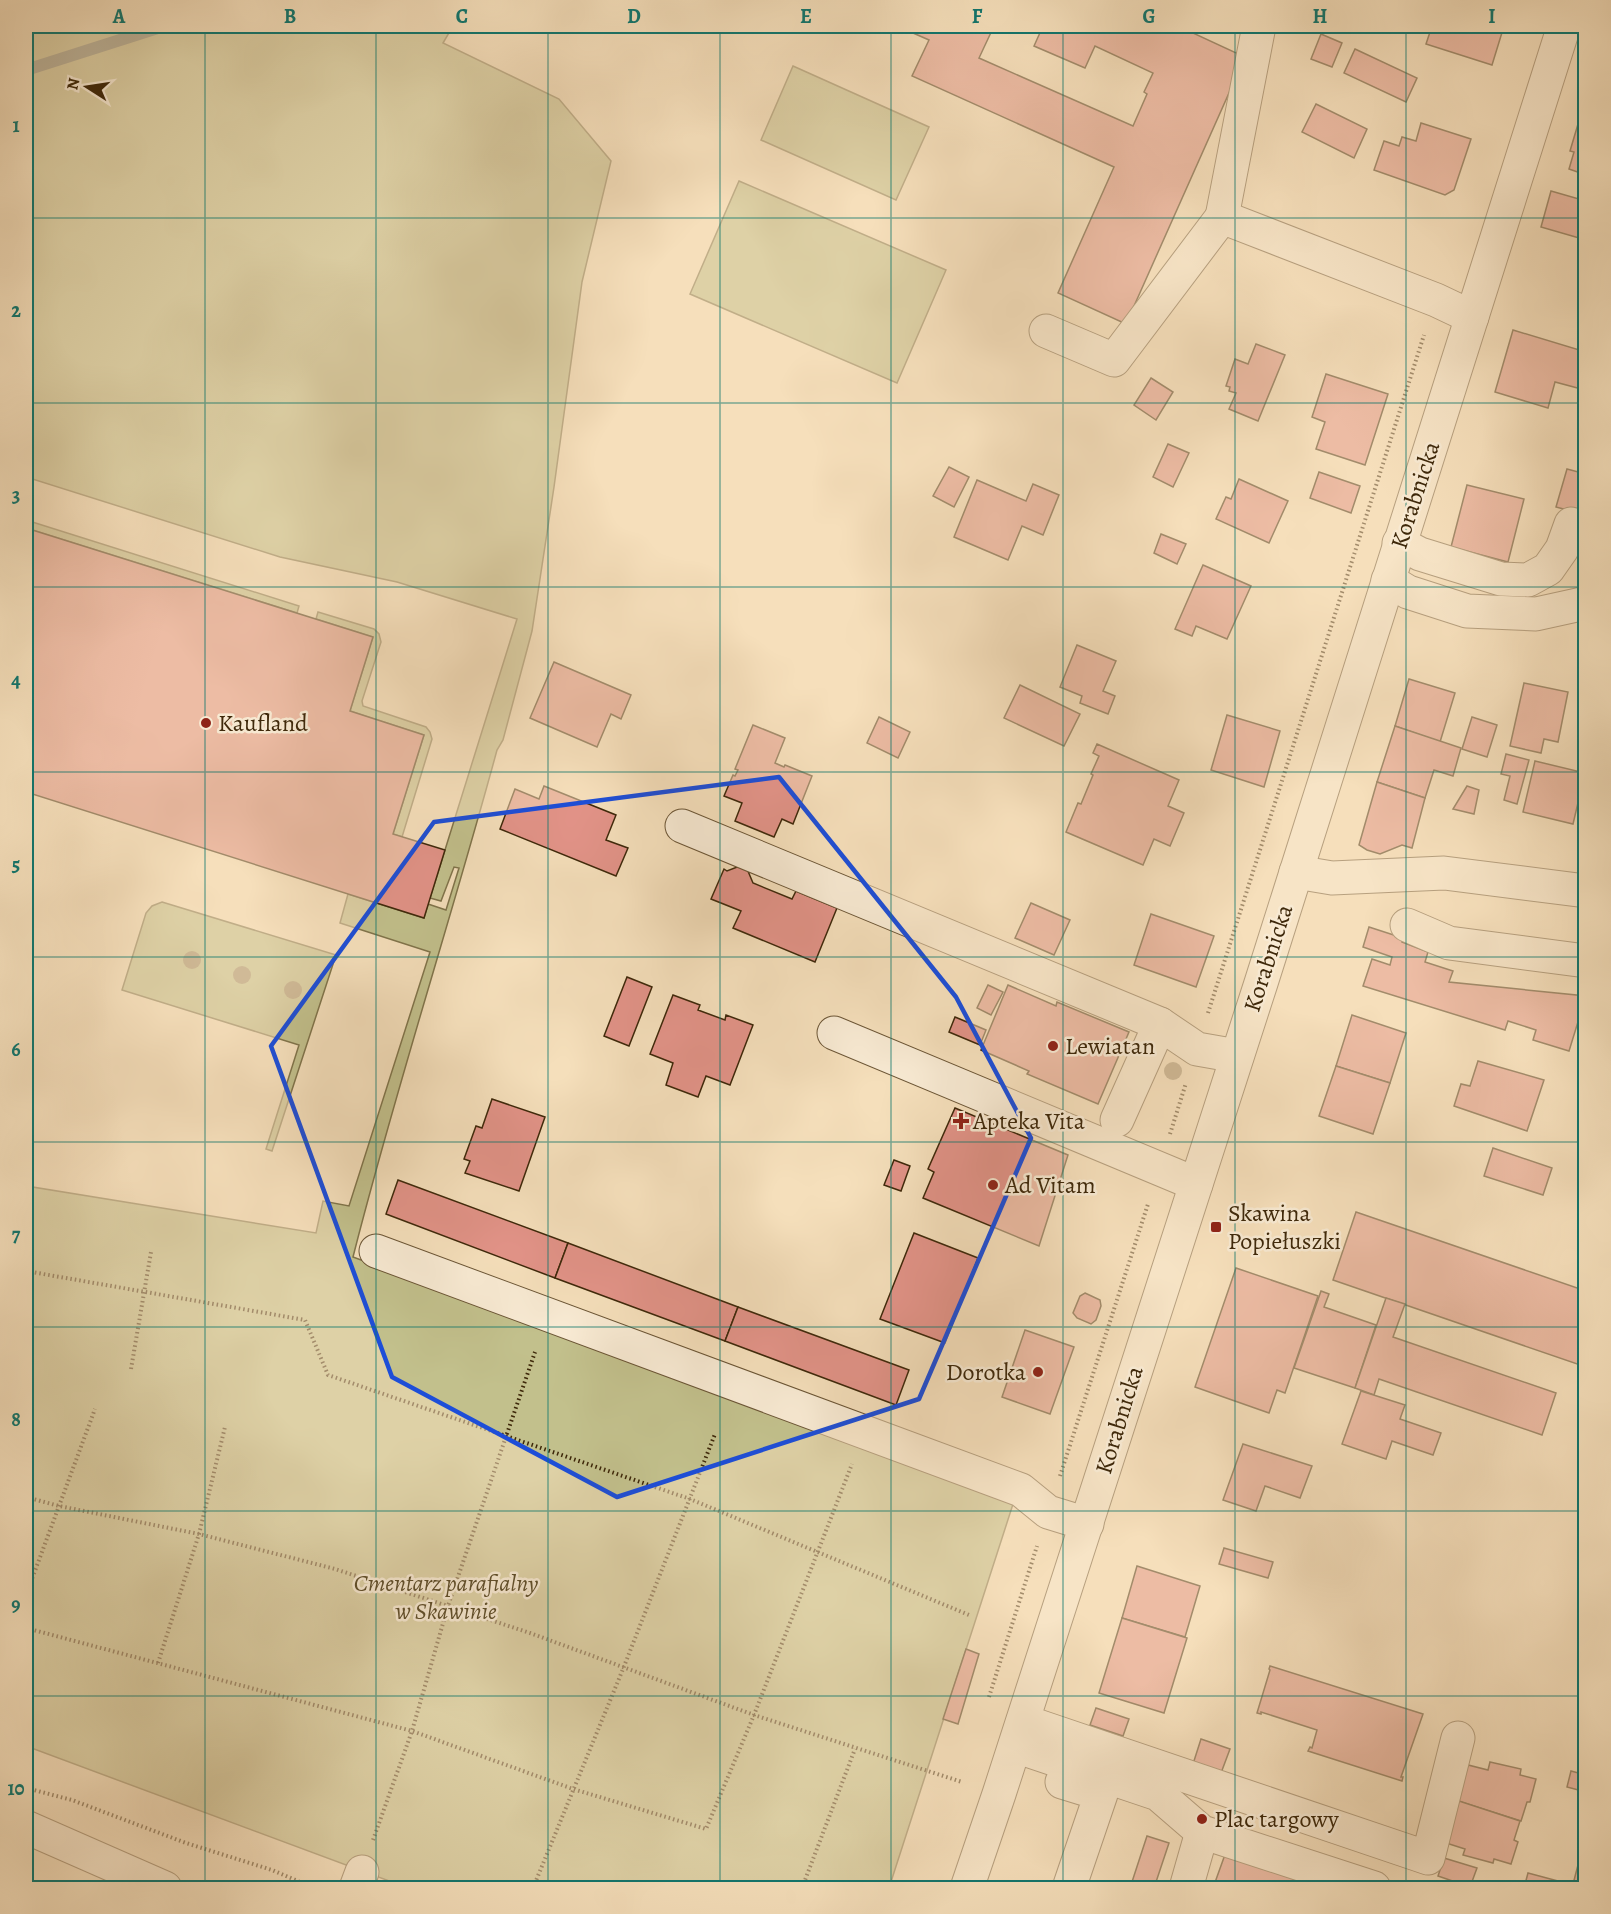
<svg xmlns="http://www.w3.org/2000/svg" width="1611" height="1914" font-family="Alegreya,serif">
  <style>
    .green { fill: #c2c08c; stroke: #80744b; stroke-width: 1.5 }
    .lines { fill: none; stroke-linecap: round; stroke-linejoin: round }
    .stream { stroke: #788073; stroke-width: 12 }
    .building { fill: #e29388; stroke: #3e280a; stroke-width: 1.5 }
    .minor-casing { stroke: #6c5636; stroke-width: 35 }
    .path { stroke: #3e280a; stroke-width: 4; stroke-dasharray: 1.5 3; stroke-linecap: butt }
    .minor { stroke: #f8ead3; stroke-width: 33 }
    .tree { fill: #a28f6b }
    .marked { fill: none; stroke: #1d4ed8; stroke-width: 4.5; stroke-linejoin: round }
    .grid { fill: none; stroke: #0f766e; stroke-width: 1.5; stroke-opacity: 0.55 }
    .poi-dot { fill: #8f2418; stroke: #f8ead3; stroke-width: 2 }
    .labels { text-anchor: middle; stroke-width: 5; stroke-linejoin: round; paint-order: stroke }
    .street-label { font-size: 24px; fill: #3e280a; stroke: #f8ead3 }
    .poi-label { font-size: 24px; fill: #3e280a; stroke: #f8ead3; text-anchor: start }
    .park-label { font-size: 24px; font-style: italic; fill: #5f4e2a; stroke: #f8ead3 }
    .neatline { fill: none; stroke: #0f766e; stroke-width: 2 }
    .grid-label { font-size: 20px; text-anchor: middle; font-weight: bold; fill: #0f766e }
  </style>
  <rect width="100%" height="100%" fill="#f5dfbb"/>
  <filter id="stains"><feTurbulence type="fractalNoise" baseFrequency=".00333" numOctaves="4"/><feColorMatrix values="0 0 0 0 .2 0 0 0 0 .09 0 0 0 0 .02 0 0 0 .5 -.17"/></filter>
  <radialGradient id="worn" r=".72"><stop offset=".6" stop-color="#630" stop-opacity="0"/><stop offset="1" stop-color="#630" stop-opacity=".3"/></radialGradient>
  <g class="green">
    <path d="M26,26H453L443,43L559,99L611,161L582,282L554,487L532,631L503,740L497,750C451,920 396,1087 353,1257L1014,1501L889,1888H408L26,1746V1186L316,1233L323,1201L349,1206L430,952L340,923L348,894L424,918L428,904L446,910L459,868L454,867L441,901L430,898L517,619L397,582L280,557L26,477Z"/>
    <path d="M793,66L929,127L896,200L761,140Z"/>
    <path d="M739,181L946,270L897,383L690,294Z"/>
    <path d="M26,520L299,606L297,613L26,528Z"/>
    <path d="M318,612L374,629L379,634L381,642L362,701L363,706L426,727L430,732L432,739L402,837L393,834L424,735L350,711L373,637L316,619Z"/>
    <path d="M162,902L336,955L272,1151L266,1149L299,1045L122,990L146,913L152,906Z"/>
  </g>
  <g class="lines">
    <path class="stream" d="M26,70L164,26"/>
  </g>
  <g class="building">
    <path d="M897,26H994L979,58L1133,126L1147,94L1144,92L1153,73L1095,46L1085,68L1034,46L1043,26H1168L1177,29L1178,26L1245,57L1126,324L1058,293L1114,167L912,76L929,40Z"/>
    <path d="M1432,26H1504L1492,65L1426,44Z"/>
    <path d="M1321,34L1342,43L1332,67L1311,59Z"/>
    <path d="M1355,49L1417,78L1406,102L1344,73Z"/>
    <path d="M1316,104L1367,129L1354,158L1302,132Z"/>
    <path d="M1581,114L1586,116V175L1569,169L1574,152L1570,151Z"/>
    <path d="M1421,123L1471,139L1454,190L1445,195L1374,170L1384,141L1399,146L1402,137L1416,141Z"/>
    <path d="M1551,191L1586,201V240L1541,227Z"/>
    <path d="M1513,330L1586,352L1585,390L1555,382L1548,408L1495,392Z"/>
    <path d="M1256,344L1285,355L1258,421L1229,409L1236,393L1229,391L1230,387L1226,386L1235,359L1248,364Z"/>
    <path d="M1326,374L1388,394L1365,465L1316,449L1325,422L1312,417Z"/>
    <path d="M1151,378L1173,392L1156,420L1134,405Z"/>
    <path d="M1168,444L1189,453L1173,487L1153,477Z"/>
    <path d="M949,467L969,477L954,507L933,496Z"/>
    <path d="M1567,469L1586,474V515L1556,507Z"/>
    <path d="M1319,472L1360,486L1351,513L1310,498Z"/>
    <path d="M1239,479L1288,501L1269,543L1216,519L1226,497L1231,499Z"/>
    <path d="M977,480L1026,501L1033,484L1059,495L1043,535L1022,526L1008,560L954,537Z"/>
    <path d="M1467,485L1524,499L1508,562L1451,547Z"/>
    <path d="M26,528L373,637L350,711L424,735L393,834L445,850L424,918L26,792Z"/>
    <path d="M1161,534L1186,544L1177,564L1154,553Z"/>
    <path d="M1203,565L1251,586L1227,639L1196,626L1192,636L1175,629Z"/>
    <path d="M1077,645L1116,661L1103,691L1115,696L1108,714L1080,703L1082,696L1060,687Z"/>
    <path d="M554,662L631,695L621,719L611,714L597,747L530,718Z"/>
    <path d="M1409,679L1455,693L1440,742L1395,726Z"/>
    <path d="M1524,683L1568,692L1558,742L1544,739L1541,753L1510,746Z"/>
    <path d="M1020,685L1080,714L1064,746L1004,718Z"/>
    <path d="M1227,715L1280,731L1264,787L1211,770Z"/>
    <path d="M879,717L910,732L898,758L867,743Z"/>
    <path d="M1472,717L1497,725L1487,757L1462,749Z"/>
    <path d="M753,725L785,738L775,763L784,767L785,765L812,776L793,824L782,819L774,837L735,821L742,803L724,796L733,775L735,776L738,770L735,769Z"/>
    <path d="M1395,726L1461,748L1453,776L1434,770L1425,798L1377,782Z"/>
    <path d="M1097,744L1179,780L1168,806L1184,813L1170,846L1154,839L1143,865L1066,832L1078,803L1081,804L1093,775L1091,774L1099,756L1093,753Z"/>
    <path d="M1506,754L1529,760L1517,804L1504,800L1510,776L1501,774Z"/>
    <path d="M1535,761L1585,773L1573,824L1523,812Z"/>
    <path d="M1377,782L1425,798L1412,848L1402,845L1380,854L1367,850L1359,845Z"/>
    <path d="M544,786L616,815L606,840L628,848L616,876L500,829L515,789L539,799Z"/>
    <path d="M1467,786L1479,790L1474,814L1453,809Z"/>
    <path d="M745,864L753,883L792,899L796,891L837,908L815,962L733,928L741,911L711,899L724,869L727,871Z"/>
    <path d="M1031,903L1070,920L1054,955L1015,938Z"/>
    <path d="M1151,914L1214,936L1196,987L1134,965Z"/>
    <path d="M1369,927L1403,938L1402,942L1428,952L1425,962L1453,971L1449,982L1586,996L1569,1051L1533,1040L1536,1030L1508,1021L1505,1030L1363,986L1372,959L1390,965L1392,957L1363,947Z"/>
    <path d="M627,977L652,987L629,1046L604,1036Z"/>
    <path d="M988,985L1003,992L991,1015L977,1008Z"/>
    <path d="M1008,985L1056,1006L1057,1002L1129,1032L1098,1104L1027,1074L1029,1071L981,1050Z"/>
    <path d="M673,995L700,1005L698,1010L725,1020L726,1015L753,1025L730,1085L706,1076L698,1097L666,1085L673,1063L650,1054Z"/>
    <path d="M1352,1015L1406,1033L1390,1083L1336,1066Z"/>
    <path d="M955,1017L986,1030L980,1045L949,1032Z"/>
    <path d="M1478,1061L1544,1080L1527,1131L1454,1106L1461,1084L1470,1086Z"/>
    <path d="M1336,1066L1390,1083L1373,1134L1319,1116Z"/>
    <path d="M492,1099L545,1117L519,1191L465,1173L470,1161L464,1159L476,1126L482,1128Z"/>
    <path d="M955,1108L1068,1155L1039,1246L923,1198L934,1172L928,1169Z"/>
    <path d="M1493,1148L1552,1168L1543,1195L1484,1176Z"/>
    <path d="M894,1160L910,1166L901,1191L884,1185Z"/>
    <path d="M398,1180L568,1243L555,1278L386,1214Z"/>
    <path d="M1356,1212L1586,1291V1367L1333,1280Z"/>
    <path d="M914,1233L978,1258L945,1343L880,1319Z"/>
    <path d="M568,1243L738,1307L725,1341L555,1278Z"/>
    <path d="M1236,1268L1318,1296L1285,1393L1277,1390L1269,1413L1195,1387Z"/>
    <path d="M1321,1291L1329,1294L1324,1307L1376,1325L1355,1388L1294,1368Z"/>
    <path d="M1085,1293L1100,1300L1101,1306L1096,1320L1091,1324L1077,1318L1073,1313L1080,1296Z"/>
    <path d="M1386,1298L1405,1304L1393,1337L1556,1393L1542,1435L1379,1379L1374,1395L1355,1388Z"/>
    <path d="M738,1307L909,1370L896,1405L725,1341Z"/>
    <path d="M1025,1330L1074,1347L1050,1414L1002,1397Z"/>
    <path d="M1361,1391L1405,1405L1400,1419L1441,1433L1433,1455L1392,1441L1386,1459L1342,1444Z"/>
    <path d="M1243,1444L1312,1466L1300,1498L1265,1486L1256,1511L1223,1500Z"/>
    <path d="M1224,1548L1273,1562L1268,1578L1219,1564Z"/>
    <path d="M1137,1566L1200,1586L1185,1637L1122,1618Z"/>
    <path d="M1122,1618L1187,1638L1164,1713L1099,1693Z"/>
    <path d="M966,1649L979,1654L958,1724L943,1719Z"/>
    <path d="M1270,1666L1423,1714L1401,1777H1403L1402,1781L1308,1751L1310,1747L1312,1748L1317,1730L1261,1712V1714L1257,1713L1270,1670L1269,1669Z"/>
    <path d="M1096,1708L1129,1719L1123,1736L1090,1725Z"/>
    <path d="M1201,1739L1230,1749L1221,1773L1193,1764Z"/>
    <path d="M1490,1762L1521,1769L1520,1775L1536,1779L1530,1802H1527L1521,1821L1458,1801L1468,1765L1488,1770Z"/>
    <path d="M1571,1771L1586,1775V1792L1567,1787Z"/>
    <path d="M1456,1800L1520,1821L1514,1840L1518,1842L1511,1864L1494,1859L1493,1863L1463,1855L1465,1849L1443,1842Z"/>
    <path d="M1147,1836L1169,1843L1154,1888H1130Z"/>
    <path d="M1227,1849L1348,1888H1213Z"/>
    <path d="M1444,1858L1477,1868L1470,1887L1438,1876Z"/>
    <path d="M1578,1865L1586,1867V1888H1572Z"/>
    <path d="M1528,1873L1573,1885L1572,1888H1524Z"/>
  </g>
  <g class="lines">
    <g class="minor-casing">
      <g id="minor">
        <path d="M1222,217L1259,26"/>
        <path d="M1046,331L1114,360L1222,217L1436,300L1472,317"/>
        <path d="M1399,543L1420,554L1501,579L1528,580L1548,569L1562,549L1571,524"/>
        <path d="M1388,580L1408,592L1467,611L1536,614L1586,603"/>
        <path d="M682,826L1160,1024L1197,1049L1237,1056"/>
        <path d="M1296,872L1332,878L1444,873L1586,891"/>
        <path d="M1407,925L1449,943L1586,961"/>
        <path d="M834,1033L1196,1184"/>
        <path d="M1117,1120L1160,1024"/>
        <path d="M376,1251L1021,1490L1048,1512L1087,1524"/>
        <path d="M1023,1721L1428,1858L1458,1738"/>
        <path d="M1015,1746L1158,1794L1202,1832L1374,1888"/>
        <path d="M1062,1782L1101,1794L1069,1888"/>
        <path d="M26,1827L165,1888"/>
        <path d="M356,1888L362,1872"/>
        <path d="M967,1888L999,1794L1261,983L1564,26"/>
        <path d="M1186,1888L1202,1832"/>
      </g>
    </g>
    <g class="path">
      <path d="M1208,1013L1424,335"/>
      <path d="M1170,1134L1186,1083"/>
      <path d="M26,1271L305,1320L328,1375L690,1499L969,1615"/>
      <path d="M131,1369L151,1252"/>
      <path d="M1060,1476L1148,1204"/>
      <path d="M26,1497L59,1506L199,1534L335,1569L530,1633L754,1715L962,1782"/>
      <path d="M26,1595L95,1409"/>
      <path d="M26,1628L412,1731L573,1789L706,1829L754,1715L852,1464"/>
      <path d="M158,1663L199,1534L225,1427"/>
      <path d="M989,1697L1037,1546"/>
      <path d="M26,1788L72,1800L186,1843L272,1870L314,1888"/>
      <path d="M373,1840L412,1731L448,1606L535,1352"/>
      <path d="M533,1888L623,1669L715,1434"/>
      <path d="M802,1888L855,1749"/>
    </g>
    <use href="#minor" class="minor"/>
  </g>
  <g class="tree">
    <circle cx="192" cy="960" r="9"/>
    <circle cx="242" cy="975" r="9"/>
    <circle cx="293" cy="990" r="9"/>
    <circle cx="1173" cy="1071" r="9"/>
  </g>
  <path d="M0 0H1611V1914H0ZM779,777L956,997L1031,1138L919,1399L617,1497L392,1377L271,1046L434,822Z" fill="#f5dfbb" fill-opacity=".55" fill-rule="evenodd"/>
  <path class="marked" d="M779,777L956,997L1031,1138L919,1399L617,1497L392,1377L271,1046L434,822Z"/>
  <path class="grid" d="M205,26V1888M376,26V1888M548,26V1888M720,26V1888M891,26V1888M1063,26V1888M1235,26V1888M1406,26V1888M26,218H1586M26,403H1586M26,587H1586M26,772H1586M26,957H1586M26,1142H1586M26,1327H1586M26,1511H1586M26,1696H1586"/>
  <g class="poi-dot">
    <circle cx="206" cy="723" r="6"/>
    <circle cx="1053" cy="1046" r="6"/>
    <path d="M958 1112h6v6h6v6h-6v6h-6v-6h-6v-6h6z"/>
    <circle cx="993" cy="1185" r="6"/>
    <rect x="1210" y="1221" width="12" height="12" rx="3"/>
    <circle cx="1038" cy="1372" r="6"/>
    <circle cx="1202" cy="1819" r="6"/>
  </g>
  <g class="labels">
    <g class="street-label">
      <text transform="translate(1415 495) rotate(-72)" y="8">Korabnicka</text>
      <text transform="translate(1268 958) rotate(-72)" y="8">Korabnicka</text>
      <text transform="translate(1119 1420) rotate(-73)" y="8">Korabnicka</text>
    </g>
    <g class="poi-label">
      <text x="218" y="731">Kaufland</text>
      <text x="1065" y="1054">Lewiatan</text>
      <text x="973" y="1129">Apteka Vita</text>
      <text x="1005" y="1193">Ad Vitam</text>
      <text x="1228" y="1221">Skawina<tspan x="1228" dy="28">Popiełuszki</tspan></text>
      <text x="1026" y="1380" text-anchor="end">Dorotka</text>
      <text x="1214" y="1827">Plac targowy</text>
    </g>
    <g class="park-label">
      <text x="446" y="1591">Cmentarz parafialny<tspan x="446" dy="28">w Skawinie</tspan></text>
    </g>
  </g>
  <rect width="1611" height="1914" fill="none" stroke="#f5dfbb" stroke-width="66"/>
  <g transform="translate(87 87) rotate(282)" stroke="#f8ead3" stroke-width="4.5" paint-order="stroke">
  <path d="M0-4.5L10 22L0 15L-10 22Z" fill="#3e280a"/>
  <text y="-9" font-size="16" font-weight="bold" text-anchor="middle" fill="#3e280a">N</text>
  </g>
  <rect x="33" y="33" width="1545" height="1848" class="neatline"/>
  <g class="grid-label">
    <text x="119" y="23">A</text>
    <text x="290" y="23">B</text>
    <text x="462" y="23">C</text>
    <text x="634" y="23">D</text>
    <text x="806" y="23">E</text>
    <text x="977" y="23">F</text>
    <text x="1149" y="23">G</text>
    <text x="1320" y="23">H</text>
    <text x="1492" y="23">I</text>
    <text x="16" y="132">1</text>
    <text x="16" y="317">2</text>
    <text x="16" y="502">3</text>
    <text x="16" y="687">4</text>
    <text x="16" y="871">5</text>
    <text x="16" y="1056">6</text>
    <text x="16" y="1241">7</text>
    <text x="16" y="1426">8</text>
    <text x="16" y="1611">9</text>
    <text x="16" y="1795">10</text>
  </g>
  <rect width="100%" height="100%" filter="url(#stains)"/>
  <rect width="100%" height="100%" fill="url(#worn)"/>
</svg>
